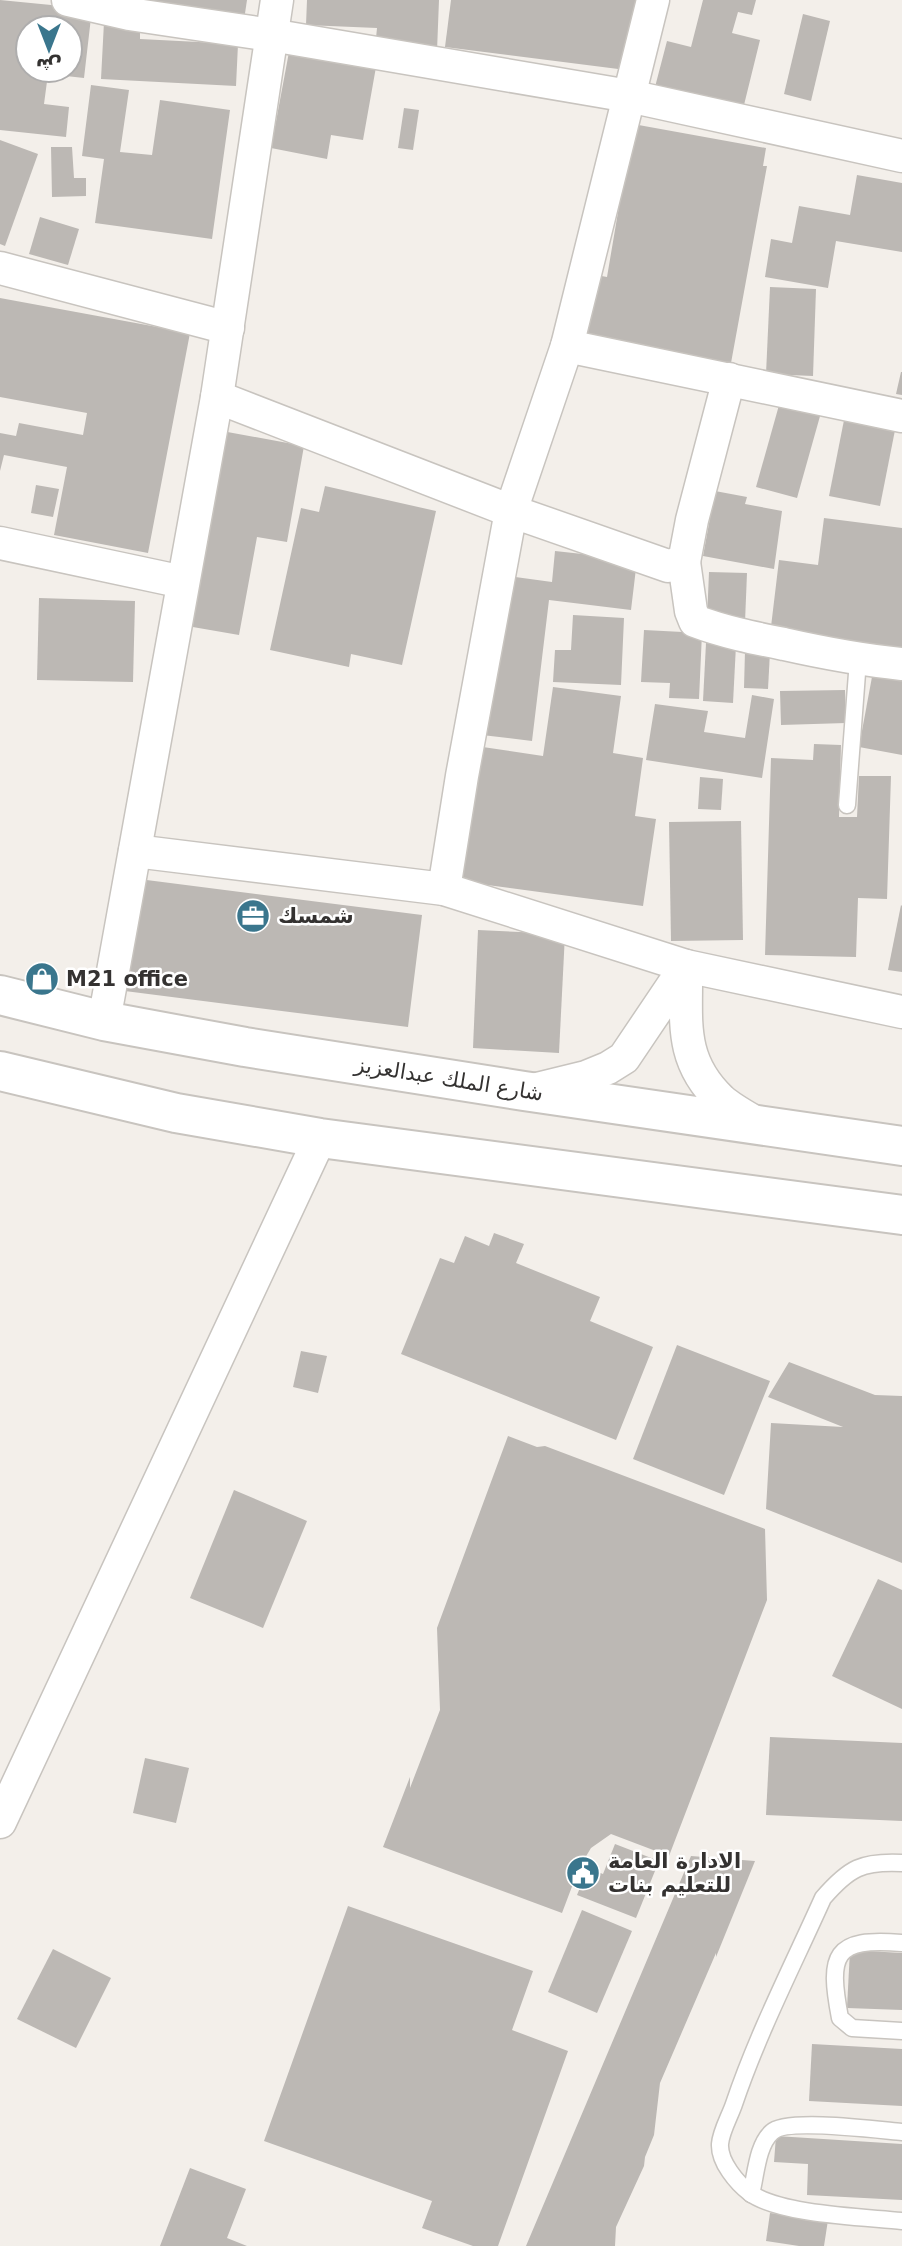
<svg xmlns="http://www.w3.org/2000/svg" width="902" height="2246" font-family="'DejaVu Sans','Noto Sans Arabic',sans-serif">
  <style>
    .building { fill: #bcb8b4; fill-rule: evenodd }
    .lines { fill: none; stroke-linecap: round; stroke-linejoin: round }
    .service-casing { stroke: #c8c4bf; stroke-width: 19 }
    .minor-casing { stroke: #c8c4bf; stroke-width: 35 }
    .tertiary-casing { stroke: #c8c4bf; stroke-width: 42 }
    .service { stroke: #fff; stroke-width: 16 }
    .minor { stroke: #fff; stroke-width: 32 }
    .tertiary { stroke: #fff; stroke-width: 38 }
    .labels { text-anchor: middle; stroke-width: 5; stroke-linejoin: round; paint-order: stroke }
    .poi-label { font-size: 21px; font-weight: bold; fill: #343231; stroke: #fff; text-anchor: start }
    .street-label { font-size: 21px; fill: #343231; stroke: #fff }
  </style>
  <rect width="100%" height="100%" fill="#f3efea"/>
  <g class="building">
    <path d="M0,0L92,9L84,78L48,74L44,104L69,107L66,137L0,130ZM28,28H70V70H28Z"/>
    <path d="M138,0H247L244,20Z"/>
    <path d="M307,0H439L437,51L375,48L377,28L306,25Z"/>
    <path d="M451,0H643L634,71L445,47Z"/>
    <path d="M703,0H756L752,15L738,12L732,33L760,40L743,109L655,87L667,41L691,47Z"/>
    <path d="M803,14L830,21L811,101L784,94Z"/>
    <path d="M104,22L140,24V39L238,44L236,86L101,79Z"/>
    <path d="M289,52L376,67L363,140L331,135L327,159L271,148Z"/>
    <path d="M91,85L129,90L120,152L152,155L160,100L230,110L212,239L95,223L104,159L82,156Z"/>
    <path d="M404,108L419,110L413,150L398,148Z"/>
    <path d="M633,124L766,148L763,166H767L731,363L584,337L596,275L607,277Z"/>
    <path d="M0,140L38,154L5,246L0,244Z"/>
    <path d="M51,147H72L74,178H86V196L52,197Z"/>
    <path d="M857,175L902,183V252L836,241L828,288L765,277L771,239L792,243L799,206L850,215Z"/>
    <path d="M40,217L79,229L68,265L29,254Z"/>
    <path d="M770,287L816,289L813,376L766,374Z"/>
    <path d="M0,298L190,333L148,553L54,535L67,467L4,455L0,471V433L16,436L19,423L83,435L87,413L0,397Z"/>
    <path d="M901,372H902V395L896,394Z"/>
    <path d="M781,398L822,409L797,498L756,487Z"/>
    <path d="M846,410L897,420L880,506L829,496Z"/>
    <path d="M222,431L304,446L287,542L257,537L239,635L187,626Z"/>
    <path d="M36,485L59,489L53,517L31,513Z"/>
    <path d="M325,486L436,511L402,665L351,654L349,667L270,650L301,508L319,512Z"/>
    <path d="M715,491L747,497L745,504L782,511L774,569L703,556Z"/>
    <path d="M824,518L902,528V655L770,635L779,560L818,565Z"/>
    <path d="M555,551L637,560L631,610L549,600L532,741L482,735L501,575L552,582Z"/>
    <path d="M709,572L747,573L745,622L707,620Z"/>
    <path d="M39,598L135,601L133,682L37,680Z"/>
    <path d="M573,615L624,618L621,685L553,682L555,650H571Z"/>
    <path d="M644,630L702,633L699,699L669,698L670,683L641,682Z"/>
    <path d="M706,643L736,645L733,703L703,701Z"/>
    <path d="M745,651L770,652L768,689L744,688Z"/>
    <path d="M874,666L902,671V755L859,747Z"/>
    <path d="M553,687L621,696L613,753L643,758L635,816L656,819L643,906L457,881L476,746L543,756Z"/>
    <path d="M845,690L846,723L781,725L780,691Z"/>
    <path d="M752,695L774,699L762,778L646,760L655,704L708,711L704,732L745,738Z"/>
    <path d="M814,744L841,745L839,817H857L859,776H891L887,899L858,898L856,957L765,955L771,758L813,760Z"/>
    <path d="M700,777L723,779L721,810L698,809Z"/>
    <path d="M741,821L743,940L671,941L669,822Z"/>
    <path d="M131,878L422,915L408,1027L117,990Z"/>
    <path d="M901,905L902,906V972L888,970Z"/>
    <path d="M478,930L565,934L559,1053L473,1048Z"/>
    <path d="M494,1233L524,1244L516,1263L600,1297L590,1321L653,1347L616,1440L401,1354L440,1258L454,1263L465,1236L489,1246Z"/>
    <path d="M677,1345L770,1381L724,1495L633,1459Z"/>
    <path d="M301,1351L327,1356L318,1393L293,1387Z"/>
    <path d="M789,1362L875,1395L902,1396V1563L766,1509L771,1423L843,1427L768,1397Z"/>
    <path d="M508,1436L537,1447L545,1446L765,1529L767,1600L669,1856L611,1834L591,1848L579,1868L562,1913L383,1847L410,1777V1788L440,1710L437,1628Z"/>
    <path d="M234,1490L307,1521L263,1628L190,1598Z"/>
    <path d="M878,1579L902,1590V1709L832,1676Z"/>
    <path d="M770,1737L902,1743V1821L766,1815Z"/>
    <path d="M145,1758L189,1768L176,1823L133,1813Z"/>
    <path d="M615,1844L659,1861L636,1918L577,1895L588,1868L603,1874Z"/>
    <path d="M691,1856L755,1861L716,1957V1953L660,2083L654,2135L645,2157L644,2166L616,2227L615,2246H526Z"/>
    <path d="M348,1906L533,1971L512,2030L568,2051L498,2246H473L422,2228L432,2201L264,2141Z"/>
    <path d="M582,1910L632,1931L597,2013L548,1992Z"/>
    <path d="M53,1949L111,1978L76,2048L17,2019Z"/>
    <path d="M850,1950L902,1953V2010L847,2008Z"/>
    <path d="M812,2044L902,2049V2106L809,2101Z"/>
    <path d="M776,2136L902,2144V2200L807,2195L808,2164L774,2162Z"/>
    <path d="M190,2168L246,2189L227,2238L247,2246H160Z"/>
    <path d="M770,2213L828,2220L824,2246H799L766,2241Z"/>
  </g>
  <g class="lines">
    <g class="service-casing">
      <g id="service">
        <path d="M847,805L858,660"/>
        <path d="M902,1863C862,1861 849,1868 823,1898C793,1965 758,2033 734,2104C730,2116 721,2131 720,2144C719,2162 737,2183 750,2193C781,2215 863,2217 902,2221"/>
        <path d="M902,1943C833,1937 828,1955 840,2018L852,2028L902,2031"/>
        <path d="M751,2194C756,2175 757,2145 772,2132C786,2118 879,2130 902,2132"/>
      </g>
    </g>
    <g class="minor-casing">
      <g id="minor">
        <path d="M68,0L129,14L271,35L629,96L902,156"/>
        <path d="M0,268L228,328"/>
        <path d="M567,346L902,416"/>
        <path d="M217,397L511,511L567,346L653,0"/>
        <path d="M0,543L183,582"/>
        <path d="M684,562L691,611L695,621C724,632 754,638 784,644C824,653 862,660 902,664"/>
        <path d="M135,851L444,889L686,966L902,1012"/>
        <path d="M444,889L462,776L511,511L668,566L684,562L692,520L729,379"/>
        <path d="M104,1021L217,397L277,0"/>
        <path d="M537,1089L586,1077L608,1068L624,1058L686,966C687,1020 678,1059 721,1100C731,1109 746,1117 758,1124"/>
        <path d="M0,1822L320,1138"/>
      </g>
    </g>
    <g class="tertiary-casing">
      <g id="tertiary">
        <path d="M0,995L104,1021L245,1047L524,1091L902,1146"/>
        <path d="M0,1071L176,1113L320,1138L902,1215"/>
      </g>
    </g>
    <use href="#service" class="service"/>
    <use href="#minor" class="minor"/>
    <use href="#tertiary" class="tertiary"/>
  </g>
  <defs>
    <g id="office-disc" transform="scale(1.75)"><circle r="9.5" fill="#3a768d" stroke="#fff"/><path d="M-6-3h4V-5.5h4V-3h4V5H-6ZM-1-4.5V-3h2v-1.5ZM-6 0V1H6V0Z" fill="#fff"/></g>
    <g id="shop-disc" transform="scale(1.75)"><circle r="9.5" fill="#3a768d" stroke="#fff"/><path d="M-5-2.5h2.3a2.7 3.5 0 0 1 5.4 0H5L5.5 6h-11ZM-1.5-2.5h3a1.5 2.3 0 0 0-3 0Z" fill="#fff"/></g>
    <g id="civic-disc" transform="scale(1.75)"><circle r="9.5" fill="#3a768d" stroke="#fff"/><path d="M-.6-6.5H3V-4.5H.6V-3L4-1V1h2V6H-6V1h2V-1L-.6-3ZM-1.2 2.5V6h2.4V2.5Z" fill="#fff"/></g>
  </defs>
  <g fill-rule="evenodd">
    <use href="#office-disc" x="253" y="916"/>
    <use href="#shop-disc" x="42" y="979"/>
    <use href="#civic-disc" x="583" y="1873"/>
  </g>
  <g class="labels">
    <g class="poi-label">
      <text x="278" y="923">شمسك</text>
      <text x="66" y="986">M21 office</text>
      <text x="608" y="1868">الادارة العامة<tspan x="608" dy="24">للتعليم بنات</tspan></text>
    </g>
    <g class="street-label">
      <text transform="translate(449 1079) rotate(9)" y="7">شارع الملك عبدالعزيز</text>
    </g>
  </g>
  <g transform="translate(49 49) rotate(180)"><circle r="33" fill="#ffffff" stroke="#aeadad" stroke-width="2"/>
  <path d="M0-5L12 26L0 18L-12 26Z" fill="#3a768d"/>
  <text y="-10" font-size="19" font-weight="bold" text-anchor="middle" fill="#343231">ش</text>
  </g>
</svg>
